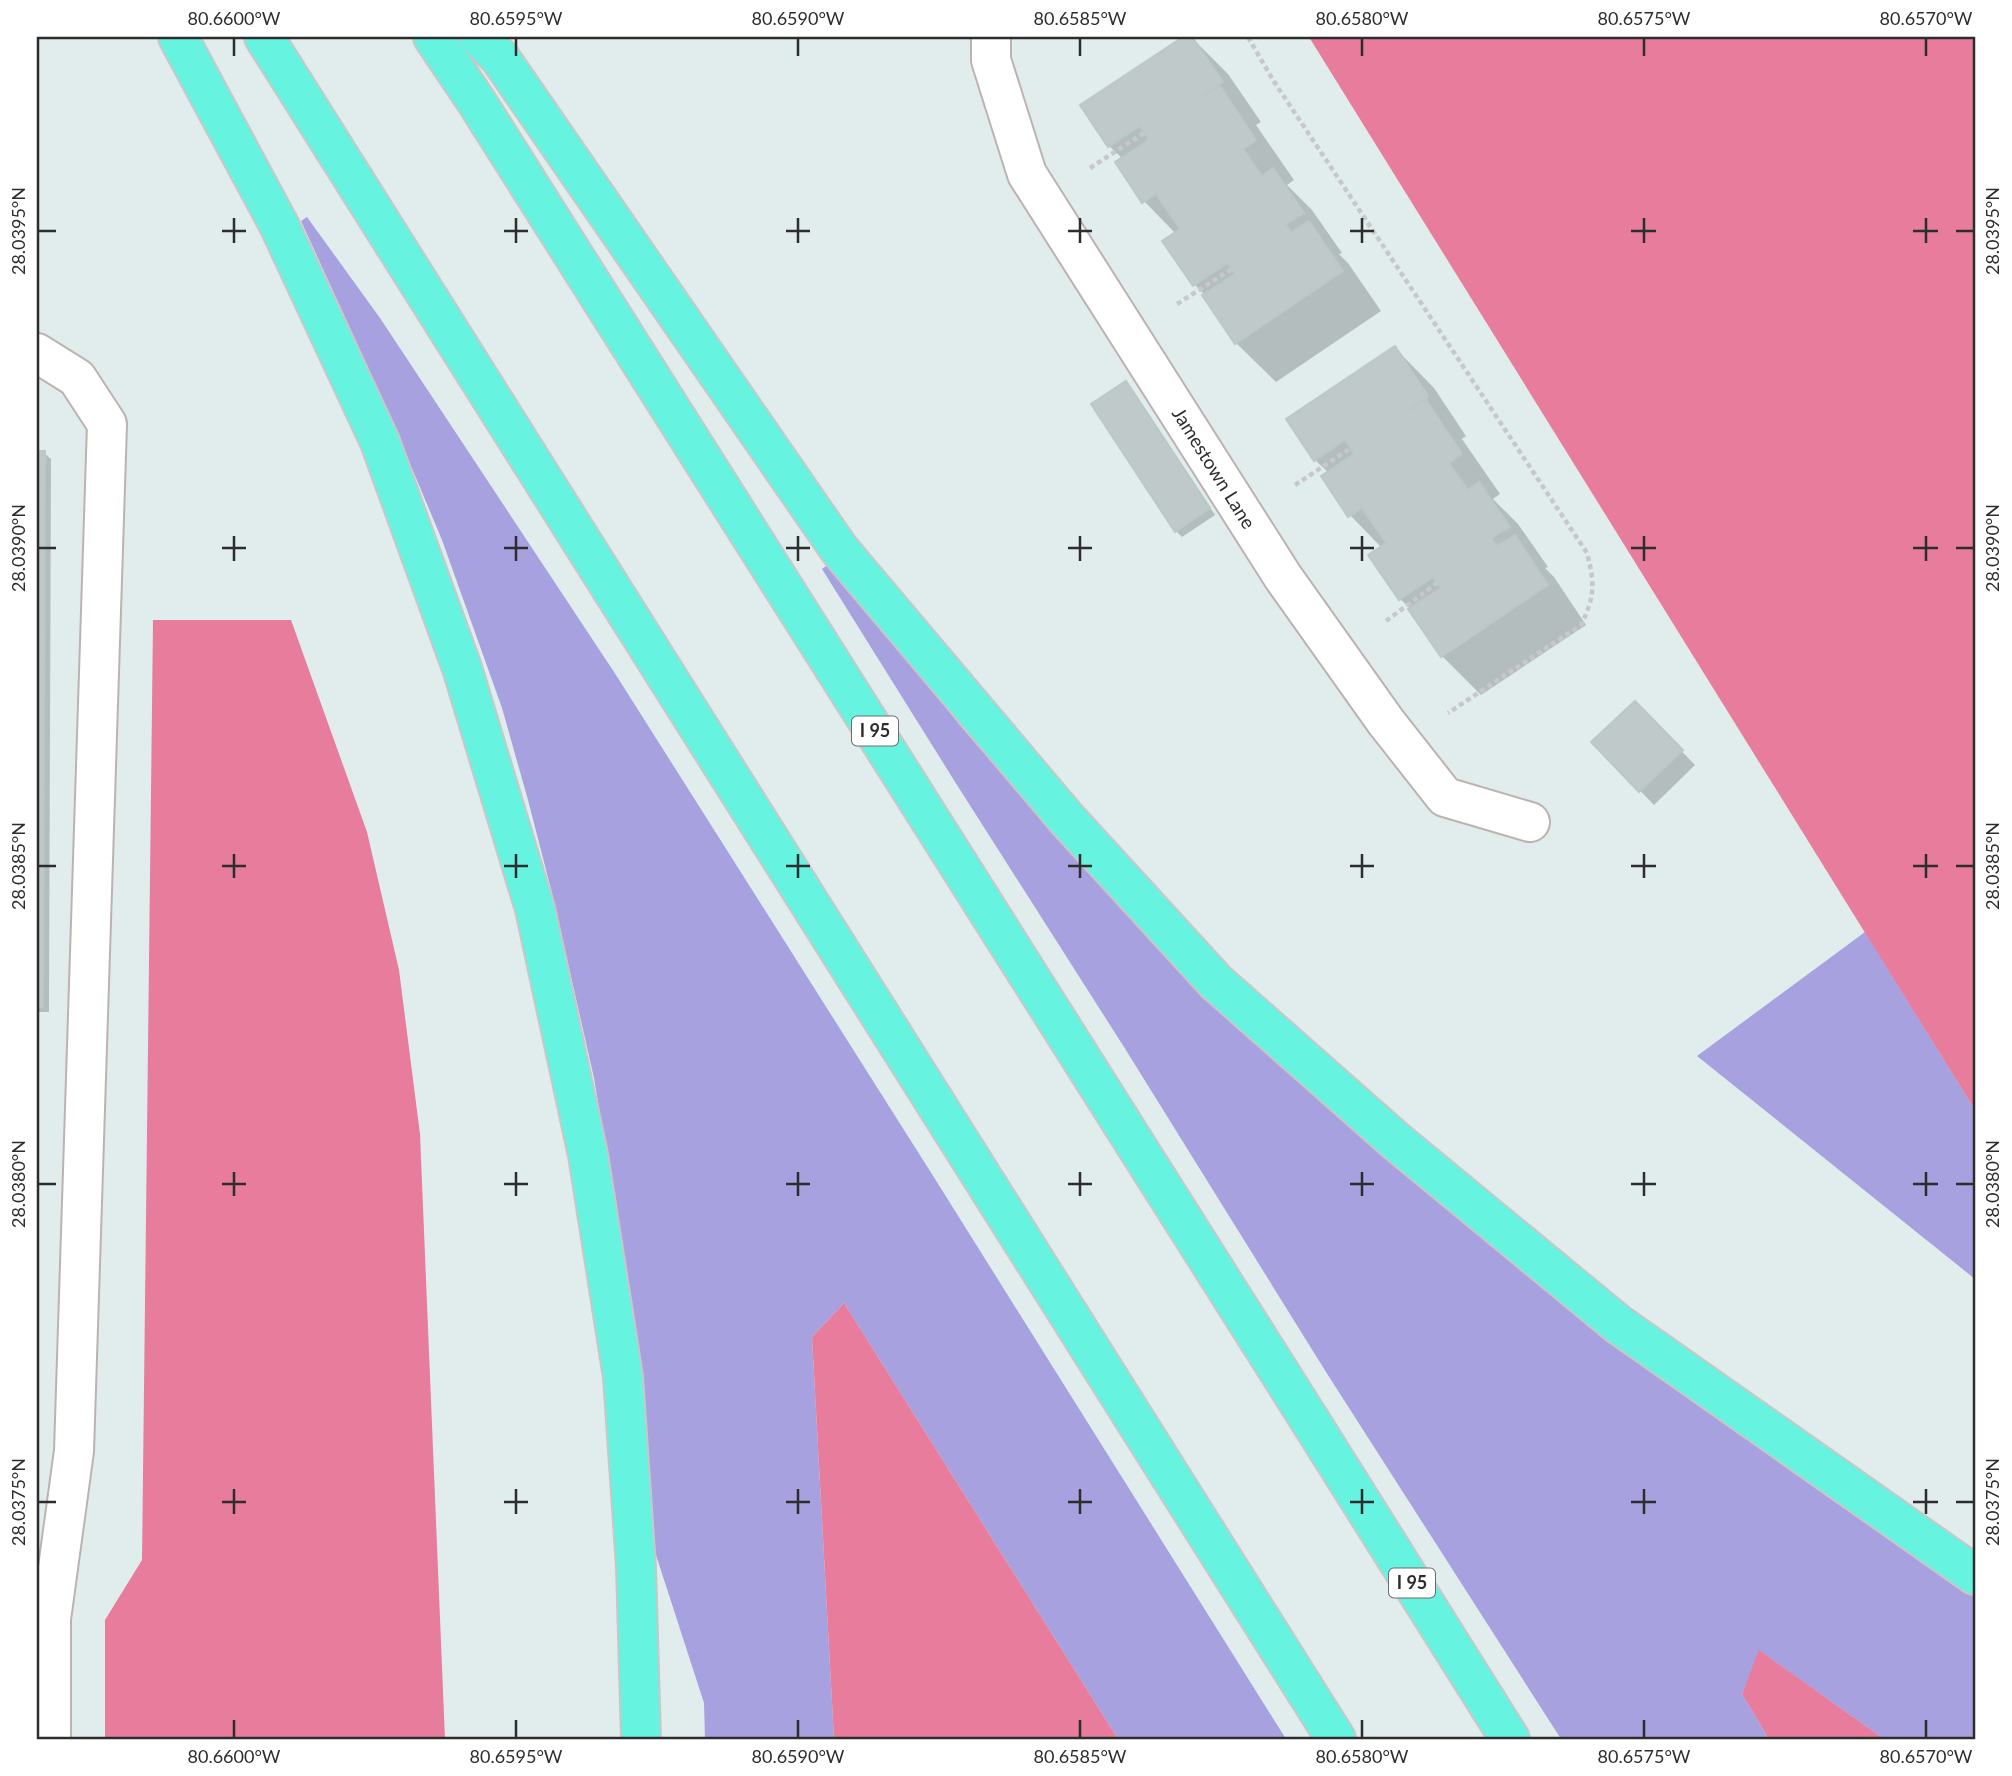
<svg xmlns="http://www.w3.org/2000/svg" width="2012" height="1776" font-family="Lato,sans-serif">
  <style>
    .green { fill: #a7a1df }
    .water { fill: #e77c9c }
    .shadow { fill: #0003 }
    .building { fill: #c0c9c9; stroke: #bac8c9; stroke-width: 2 }
    .lines { fill: none; stroke-linecap: round; stroke-linejoin: round }
    .minor-casing { stroke: #bcb3b1; stroke-width: 42 }
    .highway-casing { stroke: #c8c8c8; stroke-width: 42 }
    .path { stroke: #c8c8c8; stroke-width: 4.5; stroke-dasharray: 5 3.5; stroke-linecap: butt }
    .minor { stroke: #fff; stroke-width: 38 }
    .highway { stroke: #66f3e0; stroke-width: 38 }
    .ticks { fill: none; stroke: #2d2d2d; stroke-width: 2.5 }
    .labels { text-anchor: middle; stroke-width: 5; stroke-linejoin: round; paint-order: stroke }
    .shield { fill: #fff; stroke: #6c6c6c; stroke-width: 2 }
    .shield-label { font-size: 18px; font-weight: bold; fill: #2d2d2d }
    .street-label { font-size: 19px; fill: #2d2d2d; stroke: #fff }
    .neatline { fill: none; stroke: #2d2d2d; stroke-width: 2.5 }
    .ticks-label { font-size: 18px; text-anchor: middle; fill: #2d2d2d }
  </style>
  <rect width="100%" height="100%" fill="#e1eded"/>
  <g class="green">
    <path d="M307,217L380,318L616,675L930,1171L1286,1739H1118L844,1303L812,1337L834,1739H705L704,1703L655,1552L648,1459L621,1238L594,1078L553,897L528,800L502,708L442,540L390,416L301,221Z"/>
    <path d="M830,563L959,724L1052,832L1144,927L1975,1591V1739H1884L1760,1651L1742,1694L1769,1739H1561L1326,1372L1124,1047L957,785L822,569Z"/>
    <path d="M1865,932L1975,1110V1279L1697,1056Z"/>
  </g>
  <g class="water">
    <path d="M1309,37H1975V1110Z"/>
    <path d="M153,620H291L367,832L399,970L420,1134L445,1739H105V1620L142,1560Z"/>
    <path d="M844,1303L1118,1739H834L812,1337Z"/>
    <path d="M1759,1650L1884,1739H1769L1742,1694Z"/>
  </g>
  <g class="shadow">
    <path d="M1186,37H1191L1228,74L1261,122L1256,125L1294,180L1287,185L1312,210L1342,253L1339,254L1348,263L1381,311L1276,382L1236,343L1205,295L1195,285L1176,234L1144,201L1123,159L1109,146L1083,106Z"/>
    <path d="M1395,348L1434,388L1466,436L1462,439L1500,494L1493,499L1518,524L1548,567L1545,568L1554,577L1586,625L1481,695L1442,656L1411,609L1400,599L1382,548L1350,515L1329,473L1315,460Z"/>
    <path d="M1126,383L1132,390L1215,515L1182,537L1176,531Z"/>
    <path d="M37,453H44L51,459L49,1012H37Z"/>
    <path d="M1635,703L1695,765L1654,805L1593,742Z"/>
  </g>
  <g class="building">
    <path d="M1183,37H1192L1223,82L1204,95L1205,96L1220,86L1256,140L1243,149L1262,176L1273,168L1304,213L1286,224L1291,232L1309,221L1343,271L1235,344L1202,295L1235,274L1228,263L1193,286L1162,241L1180,229L1156,194L1142,203L1115,162L1149,140L1146,135L1140,126L1108,147L1080,105Z"/>
    <path d="M1395,346L1428,396L1410,409L1411,410L1426,400L1462,454L1449,463L1468,490L1479,482L1510,527L1491,538L1497,546L1515,535L1548,585L1441,657L1408,609L1441,588L1433,577L1399,600L1368,555L1386,543L1362,508L1348,517L1321,476L1354,454L1345,440L1314,461L1286,419Z"/>
    <path d="M1126,381L1210,508L1175,532L1091,404Z"/>
    <path d="M37,451H45L43,1007H37Z"/>
    <path d="M1635,701L1683,750L1639,792L1591,742Z"/>
  </g>
  <g class="lines">
    <g class="minor-casing">
      <g id="minor">
        <path d="M991,37V60L1027,174L1283,577L1386,722L1445,797L1530,822"/>
        <path d="M37,353L77,378L107,424L74,1451L51,1619V1739"/>
      </g>
    </g>
    <g class="highway-casing">
      <g id="highway">
        <path d="M178,37L279,225L380,442L462,668L535,909L588,1155L623,1377L636,1567L641,1739"/>
        <path d="M264,37L1336,1739"/>
        <path d="M433,37L476,101L1314,1427L1510,1739"/>
        <path d="M479,37L500,58L839,549L1066,818L1216,982L1396,1141L1618,1324L1975,1575"/>
      </g>
    </g>
    <g class="path">
      <path d="M1248,37L1273,80L1587,553C1595,584 1595,596 1581,625L1448,713"/>
      <path d="M1090,168L1144,133"/>
      <path d="M1177,304L1232,269"/>
      <path d="M1295,485L1351,448"/>
      <path d="M1386,621L1437,583"/>
    </g>
    <use href="#minor" class="minor"/>
    <use href="#highway" class="highway"/>
  </g>
  <path class="ticks" d="M234,38V56M516,38V56M798,38V56M1080,38V56M1362,38V56M1644,38V56M1926,38V56M234,218V243M516,218V243M798,218V243M1080,218V243M1362,218V243M1644,218V243M1926,218V243M38,231H56M222,231H246M504,231H528M786,231H810M1068,231H1092M1350,231H1374M1631,231H1656M1913,231H1938M1956,231H1974M234,536V561M516,536V561M798,536V561M1080,536V561M1362,536V561M1644,536V561M1926,536V561M38,548H56M222,548H246M504,548H528M786,548H810M1068,548H1092M1350,548H1374M1631,548H1656M1913,548H1938M1956,548H1974M234,854V878M516,854V878M798,854V878M1080,854V878M1362,854V878M1644,854V878M1926,854V878M38,866H56M222,866H246M504,866H528M786,866H810M1068,866H1092M1350,866H1374M1631,866H1656M1913,866H1938M1956,866H1974M234,1172V1196M516,1172V1196M798,1172V1196M1080,1172V1196M1362,1172V1196M1644,1172V1196M1926,1172V1196M38,1184H56M222,1184H246M504,1184H528M786,1184H810M1068,1184H1092M1350,1184H1374M1631,1184H1656M1913,1184H1938M1956,1184H1974M234,1489V1514M516,1489V1514M798,1489V1514M1080,1489V1514M1362,1489V1514M1644,1489V1514M1926,1489V1514M38,1502H56M222,1502H246M504,1502H528M786,1502H810M1068,1502H1092M1350,1502H1374M1631,1502H1656M1913,1502H1938M1956,1502H1974M234,1720V1738M516,1720V1738M798,1720V1738M1080,1720V1738M1362,1720V1738M1644,1720V1738M1926,1720V1738"/>
  <g class="labels">
    <g class="shield">
      <rect x="852" y="716.5" width="46" height="29" rx="5"/>
      <rect x="1389" y="1568.5" width="46" height="29" rx="5"/>
    </g>
    <g class="shield-label">
      <text x="875" y="737">I 95</text>
      <text x="1412" y="1589">I 95</text>
    </g>
    <g class="street-label">
      <text transform="translate(1214 468) rotate(58)" y="7">Jamestown Lane</text>
    </g>
  </g>
  <rect width="2012" height="1776" fill="none" stroke="#ffffff" stroke-width="77"/>
  <rect x="38" y="38" width="1936" height="1700" class="neatline"/>
  <g class="ticks-label">
    <text x="234" y="25">80.6600°W</text>
    <text x="516" y="25">80.6595°W</text>
    <text x="798" y="25">80.6590°W</text>
    <text x="1080" y="25">80.6585°W</text>
    <text x="1362" y="25">80.6580°W</text>
    <text x="1644" y="25">80.6575°W</text>
    <text x="1926" y="25">80.6570°W</text>
    <text transform="translate(19 231) rotate(-90)" y="6">28.0395°N</text>
    <text transform="translate(1993 231) rotate(-90)" y="6">28.0395°N</text>
    <text transform="translate(19 548) rotate(-90)" y="6">28.0390°N</text>
    <text transform="translate(1993 548) rotate(-90)" y="6">28.0390°N</text>
    <text transform="translate(19 866) rotate(-90)" y="6">28.0385°N</text>
    <text transform="translate(1993 866) rotate(-90)" y="6">28.0385°N</text>
    <text transform="translate(19 1184) rotate(-90)" y="6">28.0380°N</text>
    <text transform="translate(1993 1184) rotate(-90)" y="6">28.0380°N</text>
    <text transform="translate(19 1502) rotate(-90)" y="6">28.0375°N</text>
    <text transform="translate(1993 1502) rotate(-90)" y="6">28.0375°N</text>
    <text x="234" y="1763">80.6600°W</text>
    <text x="516" y="1763">80.6595°W</text>
    <text x="798" y="1763">80.6590°W</text>
    <text x="1080" y="1763">80.6585°W</text>
    <text x="1362" y="1763">80.6580°W</text>
    <text x="1644" y="1763">80.6575°W</text>
    <text x="1926" y="1763">80.6570°W</text>
  </g>
</svg>
